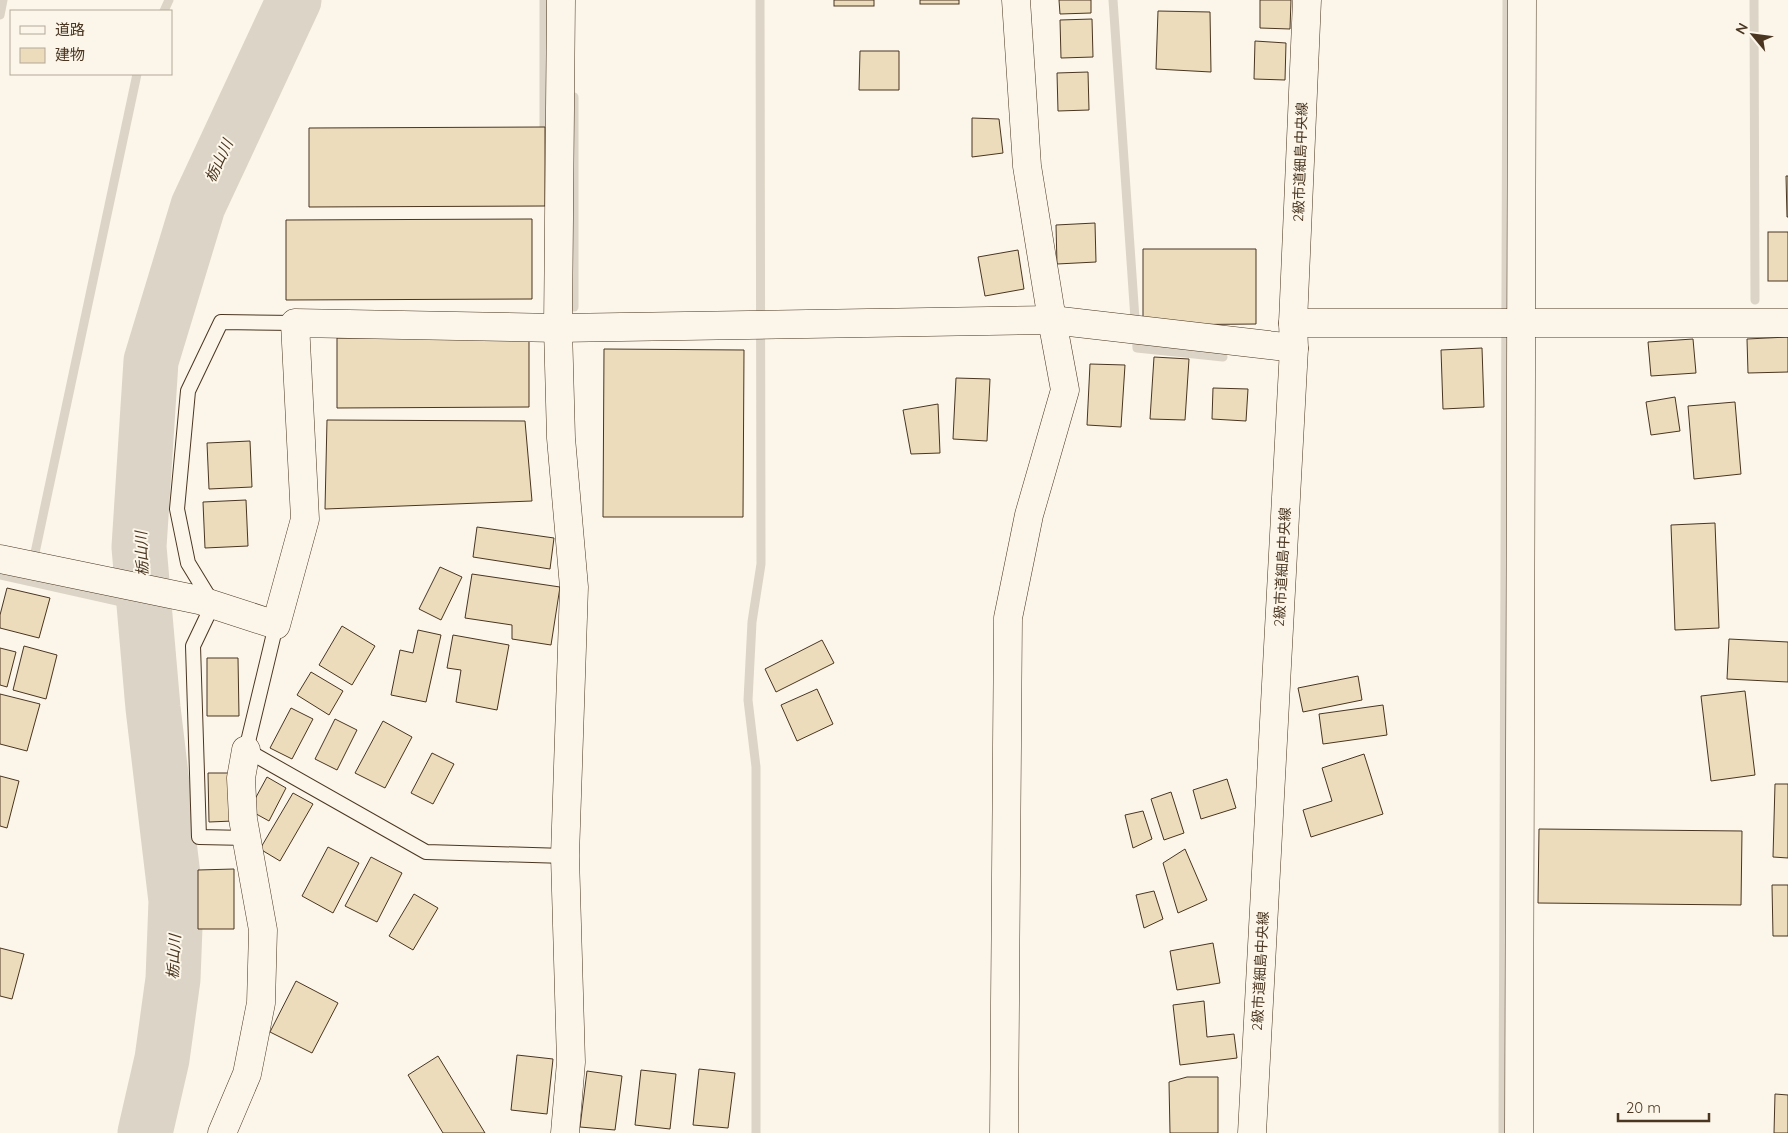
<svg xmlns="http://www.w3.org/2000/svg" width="1788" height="1133" font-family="Quicksand,'Noto Sans JP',sans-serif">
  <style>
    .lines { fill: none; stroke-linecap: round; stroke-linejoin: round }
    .stream { stroke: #dcd4c6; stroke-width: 9 }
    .river { stroke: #dcd4c6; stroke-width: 55 }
    .building { fill: #ecdcbc; stroke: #4a3520 }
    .service-casing { stroke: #4a3520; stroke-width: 16 }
    .minor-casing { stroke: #4a3520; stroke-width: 29 }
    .tertiary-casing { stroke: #4a3520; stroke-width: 29 }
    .service { stroke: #fbf6e9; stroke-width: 14 }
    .minor { stroke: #fbf6e9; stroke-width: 28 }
    .tertiary { stroke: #fbf6e9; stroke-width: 28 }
    .labels { text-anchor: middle; stroke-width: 4; stroke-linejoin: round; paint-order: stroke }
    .street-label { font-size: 14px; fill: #4a3520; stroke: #fbf6e9 }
    .water-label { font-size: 15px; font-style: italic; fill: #4a3520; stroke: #fbf6e9 }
  </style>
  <rect width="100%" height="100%" fill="#fbf6e9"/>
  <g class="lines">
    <g class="stream">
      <path d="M1113,0L1137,348L1223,357"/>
      <path d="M1754,0L1755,300"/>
      <path d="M164,11L169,0"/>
      <path d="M0,15L3,0"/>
      <path d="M574,97V307"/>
      <path d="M544,139V0"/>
      <path d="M0,575L144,607"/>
      <path d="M29,581L137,74"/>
      <path d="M756,1133V767L748,700L752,622L761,564L760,0"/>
      <path d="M1503,1133L1507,0"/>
    </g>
    <path class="river" d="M145,1133L162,1059L173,979L176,901L153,708L139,547L151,361L198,206L294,0"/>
  </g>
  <g class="building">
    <rect x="834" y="0" width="40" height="6"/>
    <rect x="920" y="0" width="39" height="4"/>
    <path d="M1059,0H1091V13L1060,14Z"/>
    <path d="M1260,0H1291L1290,29L1260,28Z"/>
    <path d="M1158,11L1210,12L1211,72L1156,69Z"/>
    <path d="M1092,19L1093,57L1061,58L1060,20Z"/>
    <path d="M1255,41L1286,43L1285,80L1254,79Z"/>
    <path d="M860,51H899V90H859Z"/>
    <path d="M1088,72L1089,110L1058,111L1057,73Z"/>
    <path d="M972,118L999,119L1003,153L972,157Z"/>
    <path d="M545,127V206L309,207V128Z"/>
    <path d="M1786,176H1788V217H1787Z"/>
    <path d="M532,219V299L286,300V220Z"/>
    <path d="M1095,223L1096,262L1057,264L1056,225Z"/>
    <rect x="1768" y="232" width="20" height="49"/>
    <path d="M1143,249H1256V324L1143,325Z"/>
    <path d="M1018,250L1024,289L985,296L978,257Z"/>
    <path d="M529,337V407L337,408V338Z"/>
    <path d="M1788,337V372L1748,373L1747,339Z"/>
    <path d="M1693,339L1696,373L1651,376L1648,342Z"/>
    <path d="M1482,348L1484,407L1443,409L1441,350Z"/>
    <path d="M604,349L744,350L743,517H603Z"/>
    <path d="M1154,357L1189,359L1185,420L1150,419Z"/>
    <path d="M1090,364L1125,365L1121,427L1087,425Z"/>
    <path d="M956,378L990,379L987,441L953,439Z"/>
    <path d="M1213,388L1248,389L1246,421L1212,419Z"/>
    <path d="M1675,397L1680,431L1651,435L1646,402Z"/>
    <path d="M1735,402L1741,474L1694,479L1688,406Z"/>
    <path d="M938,404L940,453L911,454L903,410Z"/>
    <path d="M327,420L525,421L532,501L325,509Z"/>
    <path d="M250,441L252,487L209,489L207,443Z"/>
    <path d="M246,500L248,546L205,548L203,502Z"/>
    <path d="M1715,523L1719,628L1675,630L1671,525Z"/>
    <path d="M477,527L554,538L550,569L473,557Z"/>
    <path d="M440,567L462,577L441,620L419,609Z"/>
    <path d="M472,574L560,587L551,645L512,639V625L465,618Z"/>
    <path d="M7,588L50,598L39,638L0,628V615Z"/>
    <path d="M342,626L375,646L352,685L319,665Z"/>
    <path d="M418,630L441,635L426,702L391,695L400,650L413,653Z"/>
    <path d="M453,635L509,645L497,710L456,702L461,670L447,668Z"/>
    <path d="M1729,639L1788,642V682L1727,679Z"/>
    <path d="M822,640L834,663L776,692L765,669Z"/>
    <path d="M24,646L57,655L46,699L13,690Z"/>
    <path d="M0,648L16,652L7,687L0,685Z"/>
    <path d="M207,658H238L239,716H207Z"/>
    <path d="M311,672L343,691L329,715L297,695Z"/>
    <path d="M1358,676L1362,700L1303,712L1298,688Z"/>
    <path d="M817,689L833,724L797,741L781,705Z"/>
    <path d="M1745,691L1755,775L1711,781L1701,696Z"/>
    <path d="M0,694L40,704L27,751L0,744Z"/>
    <path d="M1383,705L1387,735L1323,744L1319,714Z"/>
    <path d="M291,708L313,719L292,759L270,748Z"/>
    <path d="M335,719L357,730L337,770L315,759Z"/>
    <path d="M383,721L412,737L385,788L355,773Z"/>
    <path d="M432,753L454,764L433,804L411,793Z"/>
    <path d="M1364,754L1383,814L1311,837L1303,810L1332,801L1322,768Z"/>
    <path d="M208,773H232L233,821L209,822Z"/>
    <path d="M0,776L19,781L7,828L0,826Z"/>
    <path d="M267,777L286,788L269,821L249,810Z"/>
    <path d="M1227,779L1236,808L1201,819L1193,790Z"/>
    <path d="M1775,784H1788V858L1773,857Z"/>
    <path d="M1171,792L1184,833L1164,840L1151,799Z"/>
    <path d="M293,793L313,804L280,861L260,849Z"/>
    <path d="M1143,811L1152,839L1133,848L1125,815Z"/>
    <path d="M1539,829L1742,831L1741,905L1538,903Z"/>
    <path d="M328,847L359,863L333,913L302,896Z"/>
    <path d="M1185,849L1207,900L1178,913L1163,863Z"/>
    <path d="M371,857L402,873L377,922L345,906Z"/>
    <path d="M234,869V929H198V870Z"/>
    <path d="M1772,885H1788V936H1773Z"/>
    <path d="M1154,891L1163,919L1144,928L1136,895Z"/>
    <path d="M414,894L438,908L413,950L389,936Z"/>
    <path d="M1213,943L1220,983L1177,990L1170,951Z"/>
    <path d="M0,948L24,954L12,999L0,996Z"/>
    <path d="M296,981L338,1003L312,1053L270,1032Z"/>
    <path d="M1204,1001L1207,1037L1234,1034L1237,1058L1180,1065L1173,1005Z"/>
    <path d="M517,1055L553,1059L547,1114L511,1110Z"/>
    <path d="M438,1056L485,1133H443L408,1075Z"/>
    <path d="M699,1069L735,1073L728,1128L693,1125Z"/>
    <path d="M641,1070L676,1074L670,1129L635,1125Z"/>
    <path d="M587,1071L622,1076L615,1130L580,1127Z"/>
    <path d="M1187,1077H1218V1133H1170L1169,1082Z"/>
    <path d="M1775,1094L1788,1095V1133H1774Z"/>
  </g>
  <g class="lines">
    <g class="service-casing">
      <g id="service">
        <path d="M276,625L246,750L426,852L565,856"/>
        <path d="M247,838L199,837L193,646L213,604L188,563L177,509L188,391L221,322L295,323"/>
      </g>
    </g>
    <g class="minor-casing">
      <g id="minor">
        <path d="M561,0L558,328L561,438L574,587L565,856L571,1062L565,1133"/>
        <path d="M1293,323H1788"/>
        <path d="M0,559L199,600L276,625L305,519L295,323L558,328L1052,320L1294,348"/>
        <path d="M222,1133L247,1074L261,1003L263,930L243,819L241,778L246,750"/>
        <path d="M1004,1133L1008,618L1029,515L1065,390L1052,320L1027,166L1016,0"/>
        <path d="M1519,1133L1522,0"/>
      </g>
    </g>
    <g class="tertiary-casing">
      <path id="tertiary" d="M1252,1133L1294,348L1293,323L1307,0"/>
    </g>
    <use href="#service" class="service"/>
    <use href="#minor" class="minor"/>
    <use href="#tertiary" class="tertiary"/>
  </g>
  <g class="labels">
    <g class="street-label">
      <text transform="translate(1300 162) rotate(-88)" y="5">2級市道細島中央線</text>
      <text transform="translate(1282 567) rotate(-87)" y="5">2級市道細島中央線</text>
      <text transform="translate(1260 971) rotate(-87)" y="5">2級市道細島中央線</text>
    </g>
    <g class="water-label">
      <text transform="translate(219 161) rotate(-65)" y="5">栃山川</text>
      <text transform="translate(142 554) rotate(-92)" y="5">栃山川</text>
      <text transform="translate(174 957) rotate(-87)" y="5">栃山川</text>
    </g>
  </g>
  <rect x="10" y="10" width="162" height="65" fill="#fbf6e9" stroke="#b4a999"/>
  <rect x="20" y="26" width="25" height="8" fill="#fbf6e9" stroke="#b4a999"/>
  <text x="55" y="35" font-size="15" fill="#4a3520">道路</text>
  <rect x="20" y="48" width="25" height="15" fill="#ecdcbc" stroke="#b4a999"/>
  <text x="55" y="60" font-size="15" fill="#4a3520">建物</text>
  <g transform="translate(1753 35) rotate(299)" stroke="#fbf6e9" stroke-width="4" paint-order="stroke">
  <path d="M0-4L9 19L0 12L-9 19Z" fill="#4a3520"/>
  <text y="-8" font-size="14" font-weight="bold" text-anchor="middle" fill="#4a3520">N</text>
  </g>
  <path d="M1618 1113v8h91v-8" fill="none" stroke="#4a3520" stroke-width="2.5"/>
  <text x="1626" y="1113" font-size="15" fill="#4a3520" stroke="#fbf6e9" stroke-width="4" paint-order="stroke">20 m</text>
</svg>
